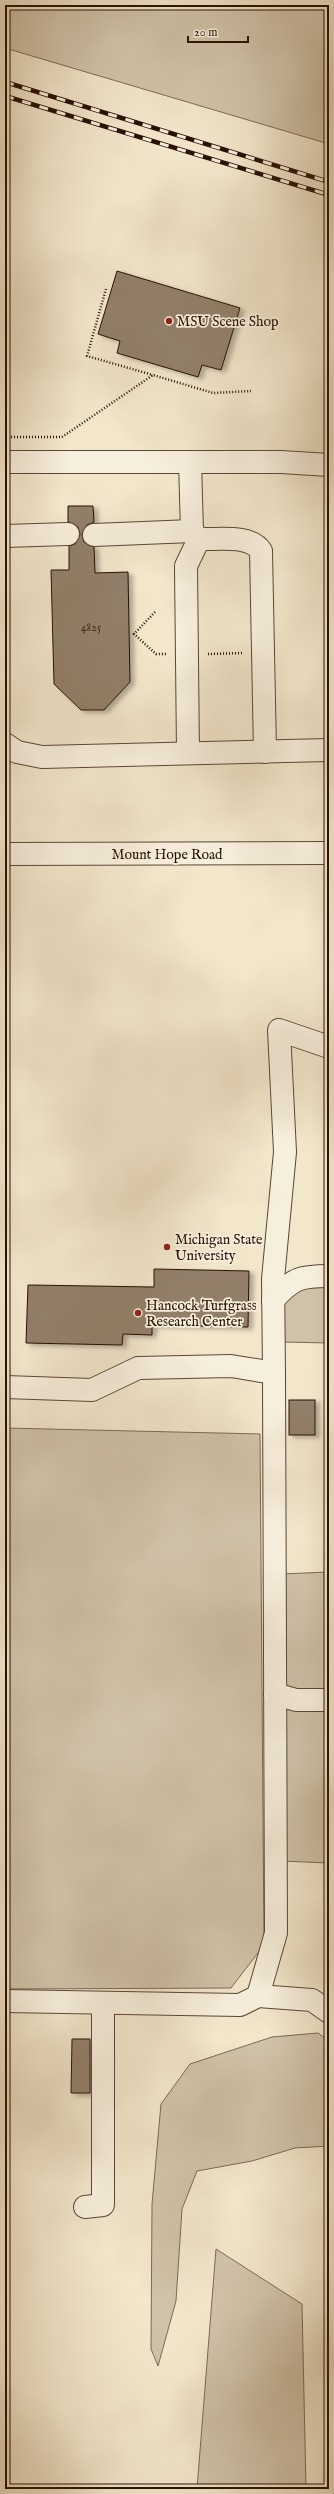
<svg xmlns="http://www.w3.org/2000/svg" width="334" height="2494" font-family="'IM FELL English',serif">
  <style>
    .green { fill: #d0c2a9; stroke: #7c6956 }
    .building { fill: #927f6b; stroke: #291004; filter: url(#shadow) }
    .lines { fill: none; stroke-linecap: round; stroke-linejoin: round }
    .minor-casing { stroke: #5b4636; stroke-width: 24 }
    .path { stroke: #291004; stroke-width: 2.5; stroke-dasharray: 1 2; stroke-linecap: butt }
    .minor { stroke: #f7efdd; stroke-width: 22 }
    .rail-casing { stroke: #291004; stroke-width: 4.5 }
    .rail { stroke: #f7efdd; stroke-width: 3; stroke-dasharray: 9; stroke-linecap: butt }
    .poi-dot { fill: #8f2418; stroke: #f7efdd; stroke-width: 1.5 }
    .labels { text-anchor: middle; stroke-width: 3.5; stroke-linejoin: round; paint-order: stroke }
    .number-label { font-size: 12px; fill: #432c1e }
    .poi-label { font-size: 14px; fill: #291004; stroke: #f7efdd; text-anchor: start }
    .street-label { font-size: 14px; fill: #291004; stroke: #f7efdd }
  </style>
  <defs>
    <filter id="shadow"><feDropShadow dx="4.5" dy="2.5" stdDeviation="2" flood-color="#0004"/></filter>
  </defs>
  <rect width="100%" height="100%" fill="#f2e6cb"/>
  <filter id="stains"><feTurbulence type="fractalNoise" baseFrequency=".005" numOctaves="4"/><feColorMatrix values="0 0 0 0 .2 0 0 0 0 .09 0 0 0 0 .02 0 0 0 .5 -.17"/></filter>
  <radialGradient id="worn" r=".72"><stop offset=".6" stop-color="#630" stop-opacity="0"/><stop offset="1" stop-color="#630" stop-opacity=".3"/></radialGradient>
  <g class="green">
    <path d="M5,5H329V144L5,48Z"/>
    <path d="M296,1286H329V1343L282,1342L281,1298Z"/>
    <path d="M5,1428L260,1434L264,1945L231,1988L5,1989Z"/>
    <path d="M329,1572V1691H281V1574Z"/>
    <path d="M279,1702L329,1703V1863L281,1861Z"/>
    <path d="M318,2033L329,2041V2146L295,2148L252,2161L197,2171L182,2209L176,2301L158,2366L151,2349L152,2204L161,2104L190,2064L272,2037Z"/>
    <path d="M216,2249L302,2304L306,2489H197Z"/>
  </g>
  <g class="building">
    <path d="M117,271L240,308L221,370L202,365L198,377L117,353L120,341L98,334Z"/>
    <path d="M68,506H93L94,522L87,525L82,535L84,542L94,547L95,573L128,572L130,682L104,710H81L54,684L51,570H69V546L75,544L80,534L78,527L68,522Z"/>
    <path d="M154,1269L249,1271L248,1327L152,1325V1335L123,1334L122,1345L26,1343L28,1285L154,1287Z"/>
    <rect x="289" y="1400" width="26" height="35"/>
    <path d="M72,2039H90V2093H71Z"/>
  </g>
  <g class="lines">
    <g class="minor-casing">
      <g id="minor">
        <path d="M5,462H281L329,465"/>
        <path d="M190,462L192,531L199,539C218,540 250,534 261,551L265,752"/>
        <path d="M94,535L192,531"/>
        <path d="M5,536L68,534"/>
        <path d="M5,744L17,752L42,757L329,750"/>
        <path d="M188,753L186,566L199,539"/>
        <path d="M5,854L329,853"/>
        <path d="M273,1300C293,1278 300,1276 329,1276"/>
        <path d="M5,1387L92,1390L138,1368L231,1366L274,1373L273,1279L285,1152L279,1030L329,1047"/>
        <path d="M275,1694L296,1700H329"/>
        <path d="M258,1996L276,1933L274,1373"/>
        <path d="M5,2001L240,2005L258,1996L312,2000L329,2012"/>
        <path d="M85,2207L103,2205V2003"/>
      </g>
    </g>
    <g class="path">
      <path d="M106,289L87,356L153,375"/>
      <path d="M5,437H62L153,375L213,393L251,391"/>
      <path d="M155,612L134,634L156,654H167"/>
      <path d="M208,654L243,653"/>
    </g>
    <use href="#minor" class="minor"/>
    <g class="rail-casing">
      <g id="rail">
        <path d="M5,82L329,182"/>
        <path d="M5,96L329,195"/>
      </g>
    </g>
    <use href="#rail" class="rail"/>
  </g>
  <g class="poi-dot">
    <circle cx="169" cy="321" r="4"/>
    <circle cx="167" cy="1247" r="4"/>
    <circle cx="138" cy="1313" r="4"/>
  </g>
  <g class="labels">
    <g class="number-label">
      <text x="91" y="631">4825</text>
    </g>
    <g class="poi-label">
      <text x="177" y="326">MSU Scene Shop</text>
      <text x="175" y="1244">Michigan State<tspan x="175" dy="16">University</tspan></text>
      <text x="146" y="1310">Hancock Turfgrass<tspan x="146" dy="16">Research Center</tspan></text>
    </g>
    <g class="street-label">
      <text x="167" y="859">Mount Hope Road</text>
    </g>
  </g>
  <rect width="334" height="2494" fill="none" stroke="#f2e6cb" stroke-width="20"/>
  <rect x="6" y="6" width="322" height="2482" fill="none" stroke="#291004" stroke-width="2"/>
  <rect x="10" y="10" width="314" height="2474" fill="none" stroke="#291004"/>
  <path d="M188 36v6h60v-6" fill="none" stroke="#291004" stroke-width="2"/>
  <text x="194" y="36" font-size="12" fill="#291004" stroke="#f7efdd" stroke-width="3" paint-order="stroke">20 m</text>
  <rect width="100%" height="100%" filter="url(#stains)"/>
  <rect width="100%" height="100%" fill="url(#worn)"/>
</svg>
